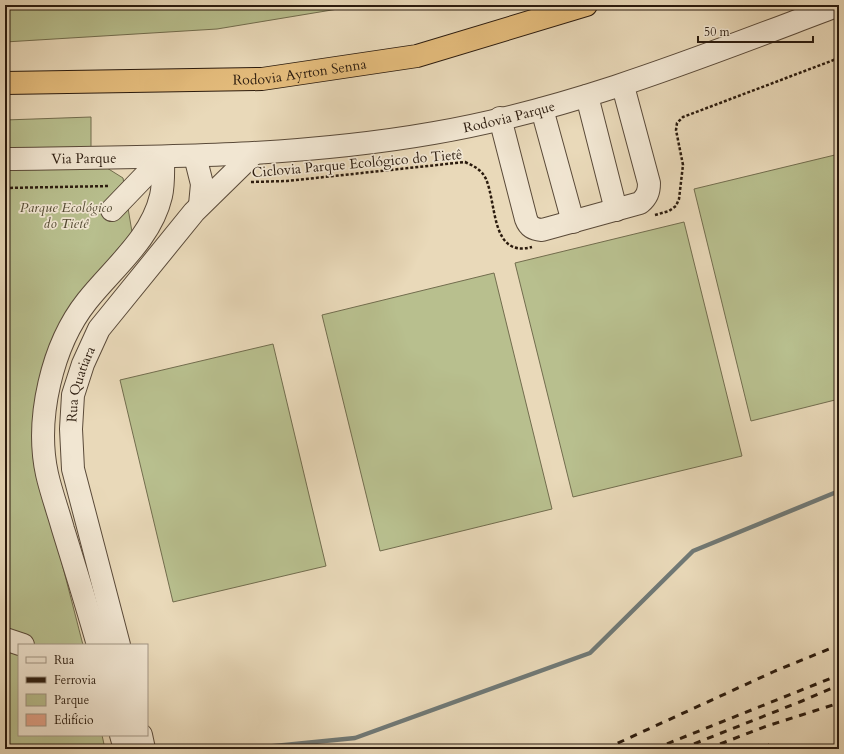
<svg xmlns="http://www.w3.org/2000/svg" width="844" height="754" font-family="Cardo,serif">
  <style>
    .green { fill: #b8bf8e; stroke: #726d4e }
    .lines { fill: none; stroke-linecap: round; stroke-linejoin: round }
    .stream { stroke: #707976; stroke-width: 4.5 }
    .building { fill: #e5a48a; stroke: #2b1b0e }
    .minor-casing { stroke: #5a4a39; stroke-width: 24 }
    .highway-casing { stroke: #2b1b0e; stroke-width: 24 }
    .path { stroke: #2b1b0e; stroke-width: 2.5; stroke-dasharray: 3 2; stroke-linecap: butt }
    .minor { stroke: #f1e6d2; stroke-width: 22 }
    .highway { stroke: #e4bc7c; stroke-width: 22 }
    .rail { stroke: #2b1b0e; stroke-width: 3; stroke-dasharray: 7 7; stroke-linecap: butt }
    .labels { text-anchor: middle; stroke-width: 3.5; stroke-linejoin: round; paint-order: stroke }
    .street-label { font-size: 14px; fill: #2b1b0e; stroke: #f1e6d2 }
    .park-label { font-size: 14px; font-style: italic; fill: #554c34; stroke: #f1e6d2 }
  </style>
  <rect width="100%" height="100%" fill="#e9d9b9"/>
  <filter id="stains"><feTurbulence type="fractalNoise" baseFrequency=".005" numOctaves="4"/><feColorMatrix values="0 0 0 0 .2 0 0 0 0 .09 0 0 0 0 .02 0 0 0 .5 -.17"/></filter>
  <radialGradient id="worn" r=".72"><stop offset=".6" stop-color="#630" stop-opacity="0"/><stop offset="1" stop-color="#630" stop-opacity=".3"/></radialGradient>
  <g class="green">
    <path d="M5,5H362L217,29L5,42Z"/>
    <path d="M91,117V158L123,178L132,232L77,297L40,478L83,645H19V735H102L105,749H5V120Z"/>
    <path d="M839,154V399L751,421L694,189Z"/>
    <path d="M684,222L742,456L573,497L515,263Z"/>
    <path d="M494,273L552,509L380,551L322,315Z"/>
    <path d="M273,344L326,566L173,602L120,380Z"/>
  </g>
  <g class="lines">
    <path class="stream" d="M243,749L355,738L590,653L693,551L839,491"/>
  </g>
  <path class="building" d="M769,744L771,749H756Z"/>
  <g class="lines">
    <g class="minor-casing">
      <g id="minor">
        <path d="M587,96L616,210"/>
        <path d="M542,109L573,222"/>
        <path d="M500,118L526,219C529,227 533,229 542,230L640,203C647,197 649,192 649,183L623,86"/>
        <path d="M195,156L202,184L200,205"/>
        <path id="s1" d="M5,159C148,157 292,158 434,133C574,109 706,55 839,5"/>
        <path d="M112,210L163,157"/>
        <path d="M5,639L23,645"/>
        <path d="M98,645C87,606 75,568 63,529C58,511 51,492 47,474C35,419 52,345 87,301C113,268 151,239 161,196C164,183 163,169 163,157"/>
        <path id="s2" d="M119,645L73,469L71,429L73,395L83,364L99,329L194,212L253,154"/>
        <path d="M121,735L125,749"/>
        <path d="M141,735L144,749"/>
      </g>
    </g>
    <g class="highway-casing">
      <g id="highway">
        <path id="s3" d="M5,83L262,79L417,56L586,5"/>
      </g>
    </g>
    <g class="path">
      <path d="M251,182L287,181L465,162C474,166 482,170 486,179C497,205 491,258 532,247"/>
      <path d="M5,188L110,186"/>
      <path d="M655,215L669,211L676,206L679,199L683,165L676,130L677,123L683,117L839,58"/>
    </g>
    <use href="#minor" class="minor"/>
    <use href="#highway" class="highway"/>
    <g class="rail">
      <path d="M605,749L775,671L839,645"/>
      <path d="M654,749L839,675"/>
      <path d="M681,749L802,701L839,685"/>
      <path d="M707,749L767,726L839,703"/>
    </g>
  </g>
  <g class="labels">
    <g class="street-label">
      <text dy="5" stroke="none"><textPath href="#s3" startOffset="295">Rodovia Ayrton Senna</textPath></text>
      <text dy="5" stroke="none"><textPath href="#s1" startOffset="507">Rodovia Parque</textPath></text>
      <text dy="5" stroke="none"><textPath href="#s1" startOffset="79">Via Parque</textPath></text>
      <text transform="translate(357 163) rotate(-5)" y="5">Ciclovia Parque Ecológico do Tietê</text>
      <text dy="5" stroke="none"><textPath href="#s2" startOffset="268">Rua Quatiara</textPath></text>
    </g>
    <g class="park-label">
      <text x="66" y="212">Parque Ecológico<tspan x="66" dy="16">do Tietê</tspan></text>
    </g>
  </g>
  <rect width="844" height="754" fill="none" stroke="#e9d9b9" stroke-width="20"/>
  <rect x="6" y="6" width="832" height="742" fill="none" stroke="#2b1b0e" stroke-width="2"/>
  <rect x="10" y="10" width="824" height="734" fill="none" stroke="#2b1b0e"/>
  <rect x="18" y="644" width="130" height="92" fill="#f1e6d2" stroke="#a29584"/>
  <rect x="26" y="657" width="20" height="6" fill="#f1e6d2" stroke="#a29584"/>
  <text x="54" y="664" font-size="12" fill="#2b1b0e">Rua</text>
  <rect x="26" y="677" width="20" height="6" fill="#2b1b0e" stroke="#a29584"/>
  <text x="54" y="684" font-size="12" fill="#2b1b0e">Ferrovia</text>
  <rect x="26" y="694" width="20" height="12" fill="#b8bf8e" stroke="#a29584"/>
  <text x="54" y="704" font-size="12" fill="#2b1b0e">Parque</text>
  <rect x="26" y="714" width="20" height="12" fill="#e5a48a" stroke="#a29584"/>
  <text x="54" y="724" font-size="12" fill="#2b1b0e">Edifício</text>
  <path d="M698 36v6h115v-6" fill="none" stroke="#2b1b0e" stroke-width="2"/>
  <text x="704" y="36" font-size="12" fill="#2b1b0e" stroke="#f1e6d2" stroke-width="3" paint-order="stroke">50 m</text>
  <rect width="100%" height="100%" filter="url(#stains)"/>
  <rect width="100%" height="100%" fill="url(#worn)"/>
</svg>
